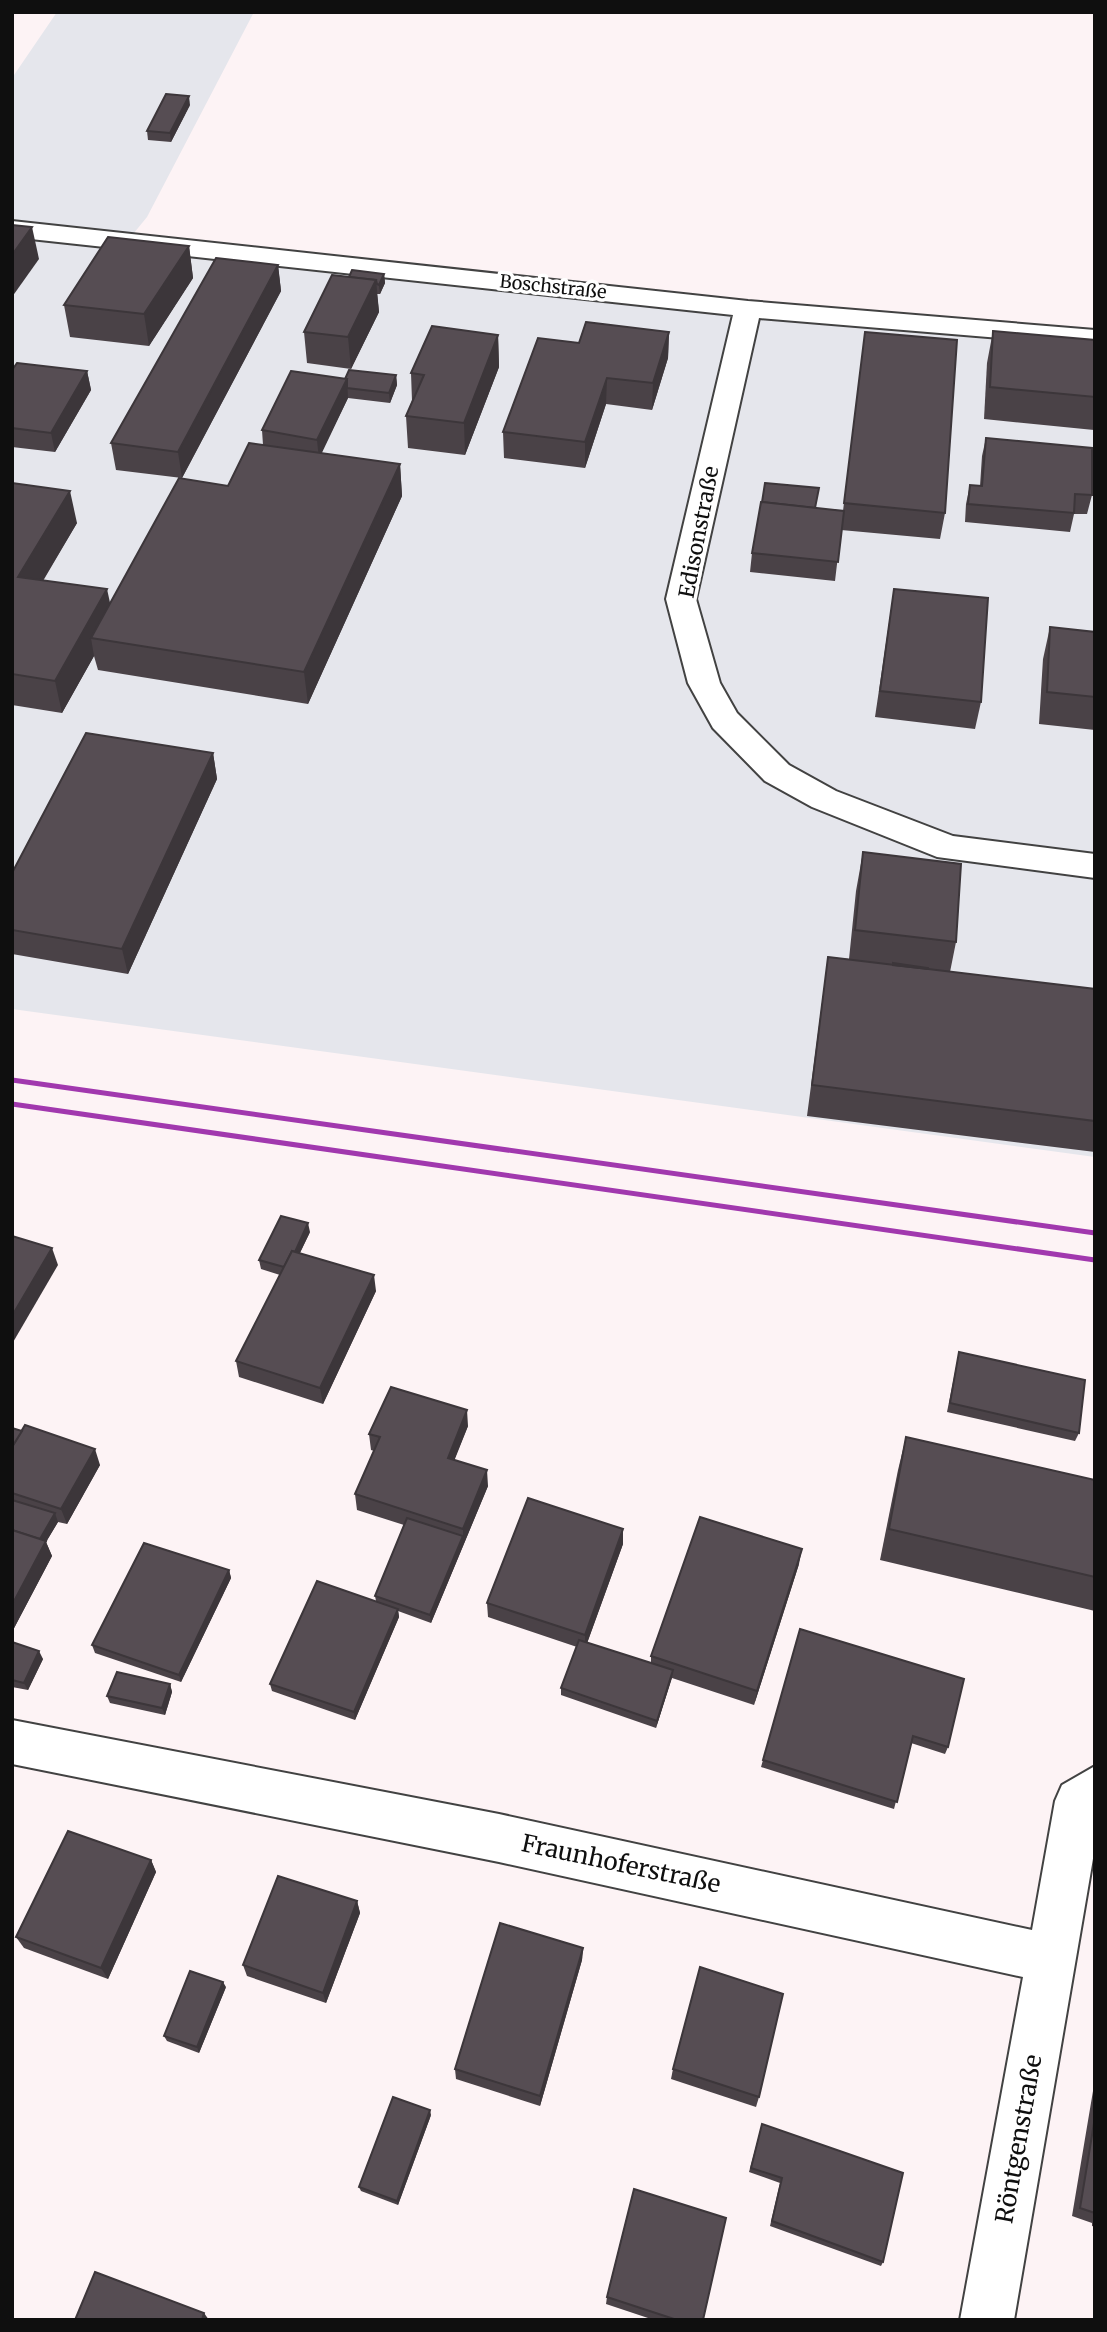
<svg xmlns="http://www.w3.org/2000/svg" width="1107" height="2332" font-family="Merriweather,serif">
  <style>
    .industrial { fill: #e5e6ec }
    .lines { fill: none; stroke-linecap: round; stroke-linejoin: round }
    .minor-casing { stroke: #424242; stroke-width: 4 }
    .minor { fill: #fff; fill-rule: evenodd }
    .rail { stroke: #a138ae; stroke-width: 5 }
    .wall { fill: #4a4247 }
    .shaded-wall { fill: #3c363a }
    .building { fill: #564d53; stroke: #3c363a; stroke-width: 2 }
    .labels { text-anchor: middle; stroke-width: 7; stroke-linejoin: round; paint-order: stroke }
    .far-street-label { font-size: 18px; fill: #0f0f0f; stroke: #fff }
    .street-label { font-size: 21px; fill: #0f0f0f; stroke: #fff }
    .near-street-label { font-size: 24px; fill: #0f0f0f; stroke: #fff }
  </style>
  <rect width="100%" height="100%" fill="#fdf3f5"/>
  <path class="industrial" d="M57,12H254L147,217L129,239L1095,338V1157L12,1009V78Z"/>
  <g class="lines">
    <g class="minor-casing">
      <g id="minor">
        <path d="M12,221L748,301L1095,330V346L759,318L696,599L720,683L737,713L789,765L836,791L953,836L1095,854V878L937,857L812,807L765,781L713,728L688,683L666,599L733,315L12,237Z"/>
        <path d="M12,1720L499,1814L1032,1930L1055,1801L1062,1785L1095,1766V1847L1014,2320H960L1023,1977L499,1862L12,1764Z"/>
      </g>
    </g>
    <use href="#minor" class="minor"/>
    <g class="rail">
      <path d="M12,1080L1095,1233"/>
      <path d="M12,1104L1095,1260"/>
    </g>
  </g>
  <g class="wall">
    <path d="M190,105L171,142L148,140L147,131Z"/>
    <path d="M189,246L193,278L149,346L70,337L64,305Z"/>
    <path d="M278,265L281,291L182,478L116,470L111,443Z"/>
    <path d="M384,274L385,283L380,294H377L379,312L351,369L307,363L304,332L349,277Z"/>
    <path d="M993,331L1095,340L1094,430L984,419L987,363Z"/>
    <path d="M669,332L668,358L652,410L606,404L585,468L504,458L503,432L579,343Z"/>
    <path d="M865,332L945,513L940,539L841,530L835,581L750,572L752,553L843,511Z"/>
    <path d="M498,335L499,367L465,455L408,448L406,416L412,401L411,373Z"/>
    <path d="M12,370L87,371L91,390L55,452L12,447Z"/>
    <path d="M396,375L397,385L390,403L348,398L321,453L400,464L402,496L308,704L98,670L94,656L62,713L12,705V483L77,523L43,581L110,603L228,486L263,445L262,430L345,379Z"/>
    <path d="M986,438L1092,495L1087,514H1074L1070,532L965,522L966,504L970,485L980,486L982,456Z"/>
    <path d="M894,589L981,702L975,729L875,717Z"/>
    <path d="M1050,627L1095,632V730L1039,724L1043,659Z"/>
    <path d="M213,753L217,779L128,974L12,954V873Z"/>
    <path d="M863,852L956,942L950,972L1095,989V1152L807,1116L828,957L849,959L856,891Z"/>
    <path d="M310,1232L300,1253L376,1291L323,1404L239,1377L236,1361L280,1275L261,1269L259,1260Z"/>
    <path d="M959,1352L1079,1433L1075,1441L947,1412Z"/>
    <path d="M468,1426L454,1460L488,1486L431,1623L398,1611L399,1617L355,1720L272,1691L270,1684L376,1601L375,1596L404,1525L357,1510L355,1494L374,1451L371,1450L369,1434Z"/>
    <path d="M12,1428L100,1465L67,1524L58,1522L46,1542L52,1556L12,1632Z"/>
    <path d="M906,1437L1095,1480V1611L880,1560L898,1470Z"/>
    <path d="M623,1529V1544L587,1643L651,1663V1656L799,1564L754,1705L672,1678L656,1728L561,1695V1688L577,1647L488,1617L487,1603Z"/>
    <path d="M229,1570L231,1578L181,1682L95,1653L92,1645Z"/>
    <path d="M800,1629L948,1747L945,1754L911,1743L894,1809L761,1767Z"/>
    <path d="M12,1642L43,1659L28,1690L12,1687Z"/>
    <path d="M170,1684L172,1692L165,1715L110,1703L107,1696Z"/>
    <path d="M151,1860L156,1872L108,1979L24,1948L16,1937Z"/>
    <path d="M357,1901L360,1913L326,2003L247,1976L243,1965Z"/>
    <path d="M583,1948L582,1960L540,2106L456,2079L455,2069Z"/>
    <path d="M226,1987L199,2053L167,2041L164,2036Z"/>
    <path d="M673,2069L759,2097L756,2107L671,2079Z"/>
    <path d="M1095,2088V2227L1092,2226V2223L1072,2216L1093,2091Z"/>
    <path d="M431,2115L398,2205L361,2191L359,2187Z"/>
    <path d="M762,2124L883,2262L881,2266L770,2226L780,2183L749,2172Z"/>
    <path d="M607,2297L703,2320H654L606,2304Z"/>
  </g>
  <g class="shaded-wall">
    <path d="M189,96L190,105L171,142L170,133Z"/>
    <path d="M32,227L39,259L12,297V255Z"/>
    <path d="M189,246L193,278L149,346L144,314Z"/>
    <path d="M278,265L281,291L182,478L178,452Z"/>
    <path d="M384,274L385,283L380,294L379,285Z"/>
    <path d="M376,280L379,312L351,369L348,337Z"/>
    <path d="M669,332L668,358L652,410L653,383Z"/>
    <path d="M498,335L499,367L465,455L464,423Z"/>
    <path d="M87,371L91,390L55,452L51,433Z"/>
    <path d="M396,375L397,385L390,403L389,393Z"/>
    <path d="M607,378L606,404L585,468V442Z"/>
    <path d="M347,379L348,398L319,459L317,440Z"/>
    <path d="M400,464L402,496L308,704L304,672Z"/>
    <path d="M70,491L77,523L25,610L18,577Z"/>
    <path d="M107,589L114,621L91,638L94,656L62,713L55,681Z"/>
    <path d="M213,753L217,779L128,974L122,949Z"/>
    <path d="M308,1223L310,1232L288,1277L287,1268Z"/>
    <path d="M52,1248L58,1265L12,1344V1316Z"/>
    <path d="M374,1275L376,1291L323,1404L320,1388Z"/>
    <path d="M467,1410L468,1426L449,1474L448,1458Z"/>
    <path d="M95,1449L100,1465L67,1524L61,1509Z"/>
    <path d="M487,1470L488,1486L431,1623L430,1615L463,1536V1529Z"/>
    <path d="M55,1513L58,1522L46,1542L52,1556L12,1632V1605L37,1545Z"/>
    <path d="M623,1529V1544L585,1649V1635Z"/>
    <path d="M802,1549L799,1564L754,1705L757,1691Z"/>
    <path d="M229,1570L231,1578L181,1682L179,1675Z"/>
    <path d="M398,1609L399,1617L355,1720L354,1712Z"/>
    <path d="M39,1651L43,1659L28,1690L24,1683Z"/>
    <path d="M673,1670L672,1677L656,1728L657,1721Z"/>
    <path d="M170,1684L172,1692L165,1715L162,1708Z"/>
    <path d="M151,1860L156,1872L108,1979L101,1968Z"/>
    <path d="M357,1901L360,1913L326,2003L323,1993Z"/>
    <path d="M583,1948L582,1960L540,2106V2096Z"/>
    <path d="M223,1982L226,1987L199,2053L197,2047Z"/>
    <path d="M430,2110L431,2115L398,2205L397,2201Z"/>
    <path d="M204,2313L209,2320H202Z"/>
  </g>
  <g class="building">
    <path d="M166,94L189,96L170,133L147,131Z"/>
    <path d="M12,225L32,227L12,255Z"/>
    <path d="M108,237L189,246L144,314L64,305Z"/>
    <path d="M216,258L278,265L178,452L111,443Z"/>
    <path d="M352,270L384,274L379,285L377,284L376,280L349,277Z"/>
    <path d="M332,275L376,280L348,337L304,332Z"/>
    <path d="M586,322L669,332L653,383L607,378L585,442L503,432L538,338L579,343Z"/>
    <path d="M432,326L498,335L464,423L406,416L424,375L411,373Z"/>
    <path d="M993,331L1095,340V397L990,387Z"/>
    <path d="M865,332L957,340L945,513L844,503Z"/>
    <path d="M17,363L87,371L51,433L12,428V370Z"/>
    <path d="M349,370L396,375L389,393L347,388V379H345Z"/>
    <path d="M291,371L347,379L317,440L262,430Z"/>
    <path d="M986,438L1092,448V495L1075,494L1074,513L968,504L970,485L982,486Z"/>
    <path d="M249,443L400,464L304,672L91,638L179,478L228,486Z"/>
    <path d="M12,483L70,491L18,577L107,589L55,681L12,674Z"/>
    <path d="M765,483L819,488L815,508L762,502Z"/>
    <path d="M761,502L844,511L838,562L752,553Z"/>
    <path d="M894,589L988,598L981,702L880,691Z"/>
    <path d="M1050,627L1095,632V697L1047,692Z"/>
    <path d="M86,733L213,753L122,949L12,930V873Z"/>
    <path d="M863,852L961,864L956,942L855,930Z"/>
    <path d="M828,957L1095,989V1121L812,1085Z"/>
    <path d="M893,963L928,968V969L893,965Z"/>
    <path d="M281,1216L308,1223L295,1252L292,1251L284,1267L259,1260Z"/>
    <path d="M12,1236L52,1248L12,1316Z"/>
    <path d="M292,1251L374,1275L320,1388L236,1361Z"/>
    <path d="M959,1352L1085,1380L1079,1433L950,1403Z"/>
    <path d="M391,1387L467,1410L448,1458L487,1470L463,1529L355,1494L380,1437L369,1434Z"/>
    <path d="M25,1425L95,1449L61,1509L12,1493V1447Z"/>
    <path d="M12,1428L22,1431L12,1447Z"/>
    <path d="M906,1437L1095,1480V1577L889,1529Z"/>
    <path d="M528,1498L623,1529L585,1635L487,1603Z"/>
    <path d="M12,1500L55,1513L40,1539L12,1530Z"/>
    <path d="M700,1517L802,1549L757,1691L651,1656Z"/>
    <path d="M407,1518L463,1536L430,1615L375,1596Z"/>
    <path d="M12,1530L46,1541L12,1605Z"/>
    <path d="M144,1543L229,1570L179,1675L92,1645Z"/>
    <path d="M317,1581L398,1609L354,1712L270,1684Z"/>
    <path d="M800,1629L964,1679L948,1747L913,1736L897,1802L763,1760Z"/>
    <path d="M579,1640L673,1670L657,1721L561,1688Z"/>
    <path d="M12,1642L39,1651L24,1683L12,1680Z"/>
    <path d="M117,1672L170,1684L162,1708L107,1696Z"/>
    <path d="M68,1831L151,1860L101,1968L16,1937Z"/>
    <path d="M278,1876L357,1901L323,1993L243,1965Z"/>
    <path d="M500,1923L583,1948L540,2096L455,2069Z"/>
    <path d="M700,1967L783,1994L759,2097L673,2069Z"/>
    <path d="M190,1971L223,1982L197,2047L164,2036Z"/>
    <path d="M393,2097L430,2110L397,2201L359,2187Z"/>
    <path d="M1095,2117V2213L1080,2208Z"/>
    <path d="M762,2124L903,2173L883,2262L772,2221L782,2178L751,2168Z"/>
    <path d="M634,2189L726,2218L703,2320H677L607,2297Z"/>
    <path d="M95,2272L204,2313L202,2320H75Z"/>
  </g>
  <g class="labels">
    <g class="far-street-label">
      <text transform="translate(553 287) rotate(6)" y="6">Boschstraße</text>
    </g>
    <g class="street-label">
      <text transform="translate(699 532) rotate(-79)" y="7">Edisonstraße</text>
    </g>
    <g class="near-street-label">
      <text transform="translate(621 1864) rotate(12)" y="8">Fraunhoferstraße</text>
      <text transform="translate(1019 2139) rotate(-80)" y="8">Röntgenstraße</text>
    </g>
  </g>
  <rect width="1107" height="2332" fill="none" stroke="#0f0f0f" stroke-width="28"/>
</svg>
